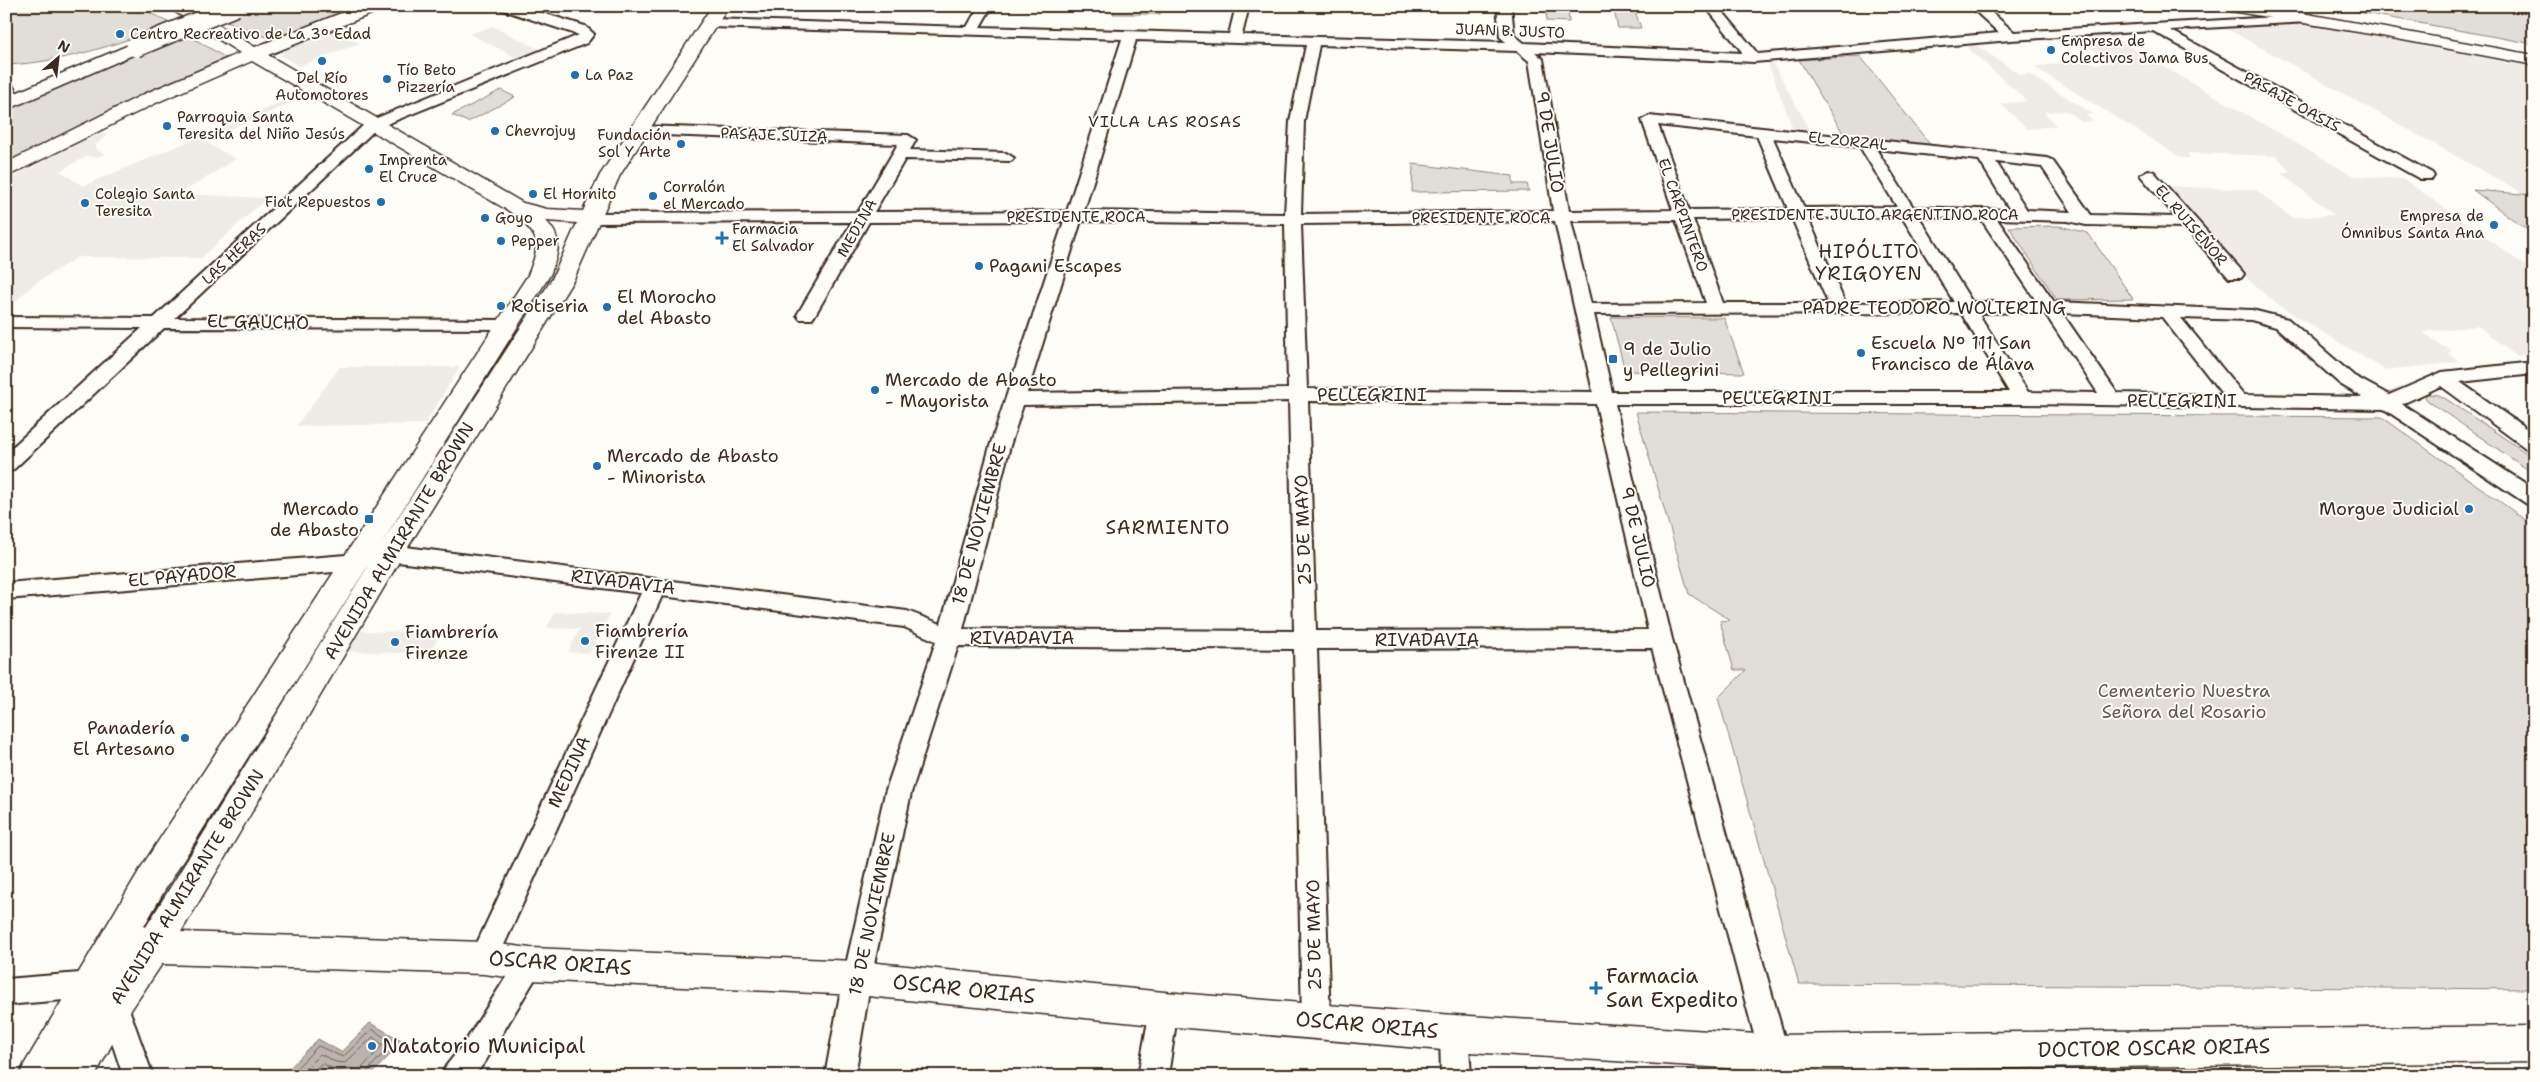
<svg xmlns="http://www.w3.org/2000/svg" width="2540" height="1082" font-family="'Shantell Sans',sans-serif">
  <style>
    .built { fill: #efece7 }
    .green { fill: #e1ded7; stroke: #8e847a }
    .water { fill: #bbb4ad; stroke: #887d74 }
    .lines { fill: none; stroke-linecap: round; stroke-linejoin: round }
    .shore { stroke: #6e6157; stroke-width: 1 }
    .minor-casing { stroke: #3b2a1e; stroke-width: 4 }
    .secondary-casing { stroke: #3b2a1e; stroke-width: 3 }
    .primary-casing { stroke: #3b2a1e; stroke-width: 3 }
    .minor { fill: #fdfcf7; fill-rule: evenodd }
    .secondary { fill: #fdfcf7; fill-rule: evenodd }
    .primary { fill: #fdfcf7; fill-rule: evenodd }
    .primary-bridge-casing { stroke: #3b2a1e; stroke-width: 22; stroke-linecap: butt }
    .primary-bridge { stroke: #fdfcf7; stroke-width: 19 }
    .poi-dot { fill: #1f6fb2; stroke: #fdfcf7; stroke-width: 2 }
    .labels { text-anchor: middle; stroke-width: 4; stroke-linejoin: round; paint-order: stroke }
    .far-street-label { font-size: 15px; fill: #3b2a1e; stroke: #fdfcf7 }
    .far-poi-label { font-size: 15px; fill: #3b2a1e; stroke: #fdfcf7; text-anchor: start }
    .far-neighbourhood-label { font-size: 16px; letter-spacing: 1px; fill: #3b2a1e; stroke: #fdfcf7 }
    .street-label { font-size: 18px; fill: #3b2a1e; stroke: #fdfcf7 }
    .poi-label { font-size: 18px; fill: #3b2a1e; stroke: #fdfcf7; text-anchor: start }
    .park-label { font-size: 18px; fill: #64574c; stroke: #fdfcf7 }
    .neighbourhood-label { font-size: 19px; letter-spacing: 1px; fill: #3b2a1e; stroke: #fdfcf7 }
    .near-street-label { font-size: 21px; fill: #3b2a1e; stroke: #fdfcf7 }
    .near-poi-label { font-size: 21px; fill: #3b2a1e; stroke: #fdfcf7; text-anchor: start }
  </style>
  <rect width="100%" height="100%" fill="#fdfcf7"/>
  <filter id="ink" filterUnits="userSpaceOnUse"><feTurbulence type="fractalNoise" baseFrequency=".02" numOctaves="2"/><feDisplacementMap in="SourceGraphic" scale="10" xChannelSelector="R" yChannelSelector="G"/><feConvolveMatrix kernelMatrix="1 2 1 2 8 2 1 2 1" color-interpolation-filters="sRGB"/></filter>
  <g filter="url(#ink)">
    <g class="built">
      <path d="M2289,21L2408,41L2534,67V195H2526L2222,26Z"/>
      <path d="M493,26L543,51L521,60L470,34Z"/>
      <path d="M334,31L360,43L299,66L280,55L286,49Z"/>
      <path d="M2104,32L2353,176L2404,179L2534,272V354L2516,356L2478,326L2423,332L2443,347H2447L2451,351L2448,353L2459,362L2385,370L2278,305L2231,265L2164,186L2256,190L2292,218L2334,215L2281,173H2291L2277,156L2187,153L2190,158H2182L2034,67L2086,60L2096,64L2113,62L2069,34Z"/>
      <path d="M1971,42L2021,75L2029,74L2093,114L2086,115L2093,121L2082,122L2067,111L2044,112L2056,126L2028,129L2001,104L2027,101L1968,48Z"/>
      <path d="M1772,62L1799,110L1811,134L1794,132L1768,63Z"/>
      <path d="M284,101L289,104L203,141L236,159L180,194L267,198L201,258L78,257L34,284L6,310V181L97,132L107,135L95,145L98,151L104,153L103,155L96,157L87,156L60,171L83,186Z"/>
      <path d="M340,367H460L425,424L296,426Z"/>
      <path d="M555,612L610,614L590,653L568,652L580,629L547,628Z"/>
      <path d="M361,631L441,633L429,654L348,651Z"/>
    </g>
    <g class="green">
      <path d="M6,6H138L171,24C116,45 65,62 6,65Z"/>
      <path d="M246,6H357L290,34L269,38L219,18Z"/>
      <path d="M1116,6H1162L1160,14H1113Z"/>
      <path d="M1515,6H1568L1569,22L1547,21L1546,9L1515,8Z"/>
      <path d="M1613,6H1633L1641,28H1618Z"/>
      <path d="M2326,6H2534V44Z"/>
      <path d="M188,35L226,58L116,107L6,165V111L90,69Z"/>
      <path d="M1860,56L1932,147L1846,138L1799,60Z"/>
      <path d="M501,90L515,97L468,122L452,115Z"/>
      <path d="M1413,164L1513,176V184H1527L1529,191L1412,192Z"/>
      <path d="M2473,190L2534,195V235Z"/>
      <path d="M2059,226L2088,233L2133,299L2057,300L2009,227Z"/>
      <path d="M1611,317L1724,318L1744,373L1625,371Z"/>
      <path d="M2427,394L2439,395L2446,399L2534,458V474L2428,401L2425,397Z"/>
      <path d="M1636,412L2382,417L2534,526V989L1799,984L1718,698L1746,670H1734L1720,621L1730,620L1689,594Z"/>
    </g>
    <path class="water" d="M370,1023L403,1041L370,1076H282L318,1039L341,1052Z"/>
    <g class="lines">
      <g class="shore">
        <path d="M289,1076L318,1046L343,1057L372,1029L393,1043L368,1070L367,1076"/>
        <path d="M298,1076L320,1054L336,1062L345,1063L373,1037L383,1045L363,1067L360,1076"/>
        <path d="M308,1076L322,1063L337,1071L352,1069L353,1076"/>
      </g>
      <g class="minor-casing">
        <g id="minor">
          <path d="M499,6H520L585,26L594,34L587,43L377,128L175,318L509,320L515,321L518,325L515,329L164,328L13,470L6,472V453L142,328L6,327V317L154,318L367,122L579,35L500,9Z"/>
          <path d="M979,6H992L980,27L1229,34L1236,6H1249L1242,35L1506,42L1500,37L1497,6H1511L1514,35L1524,43L1743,53L1705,6H1718L1758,54L1999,33L1970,6H1984L2014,32L2313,15L2315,18L2308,22L2170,30L2432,173L2434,176L2432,179H2420L2153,31L2011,40L1754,62L1535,52L1543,59L1569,211L1673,210L1642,120L1649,116L2047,158L2052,160L2091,215L2176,217L2140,175L2148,170L2154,172L2241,270L2244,274L2241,278H2229L2185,227L2086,225L2068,221L1997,219L2054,302L2252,310L2288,319L2354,376L2389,395L2442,372L2534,362V374L2460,382L2534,434V450L2527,449L2441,386L2402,404L2534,489V506L2527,504L2384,409L2022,404H1615L1672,639L1795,1076H1765L1652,648L1317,649L1330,1020L1326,1030L1316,1034L1306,1030L1302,1020L1294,649L958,646L911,793L871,978L855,1076H825L843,978L885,793L936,641L904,627L662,596L494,967L484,971L474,967L470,958L641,593L390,561L358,570L6,599V583L358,554L390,545L907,611L941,624L990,446L1064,221L869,222L815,315L812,319H800L797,315L852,222L591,223L583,218L591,213L858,212L898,144L636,134L633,131L636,128L641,126L908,135L916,140L910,150L1006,153L1014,158L1011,161L905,159L874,212L1067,211L1122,39L710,27L703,23L710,19L967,27ZM1136,40L1306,45L1290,121L1285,214L1084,211ZM1319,45L1517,51L1529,61L1553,211L1301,214L1304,121ZM1658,125L1757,136L1788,209L1689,210ZM1773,138L1860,147L1897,207L1804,208ZM1876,149L1979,160L2010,210L1913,207ZM1996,162L2042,167L2072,212L2027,210ZM1902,217L1954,302L1845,303L1808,218ZM1919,217L1981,219L2037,302H1972ZM1792,218L1828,303H1723L1693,219ZM1676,220L1706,303L1591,304L1571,221ZM1081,221L1285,224L1288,389L1027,393ZM1555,221L1593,392L1307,389L1301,224ZM2044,312L2098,393L2028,392L1978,313ZM1961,313L2009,392H1612L1594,314ZM2062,313L2162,317L2223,395L2117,393ZM2181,318L2251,320L2276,327L2340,384L2362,397L2244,395ZM1289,401L1294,631L963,629L1010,446L1023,405ZM1308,401L1596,404L1648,630L1316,631Z"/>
          <path d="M6,82L11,83L16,92L11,101L6,102Z"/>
          <path d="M530,951L540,955L544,964L485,1062L474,1076H441L446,1066L465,1042L520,955Z"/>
          <path d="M92,972L102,976L124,995L153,1076H123L102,1012L87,998L6,1005V979Z"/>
          <path d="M1164,996L1174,1000L1178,1009L1168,1076H1138L1150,1009L1154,1000Z"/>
          <path d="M1454,1019L1464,1023L1468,1033L1471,1076H1441L1440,1033L1444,1023Z"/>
        </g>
      </g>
      <g class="secondary-casing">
        <g id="secondary">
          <path d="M166,6H187L255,47L359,6H383L381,10L268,55L523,203L547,209L583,211L600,175L712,6H729L620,175L574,279L400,560L181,932L484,942L530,948L857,961L1164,992L1454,1015L1773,1035L2534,1026V1062L1773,1071L1454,1051L1164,1026L857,995L530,980L484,974L162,964L127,1016L95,1076H19L25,1063L142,866L528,275C543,239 538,234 509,211L252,61L158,102L6,177V163L144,94L240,53ZM546,221L577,223L552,279L381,544L550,275C558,255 564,238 546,221ZM379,548L146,927L144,926L166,888Z"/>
          <path d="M2223,6H2263L2534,55V65L2376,35L2231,11Z"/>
        </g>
      </g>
      <g class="primary-casing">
        <path id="primary" d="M136,42L142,43L145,47L142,51L6,110V97Z"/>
      </g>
      <use href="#minor" class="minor"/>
      <use href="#secondary" class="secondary"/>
      <use href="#primary" class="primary"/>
      <g class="primary-bridge-casing">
        <path id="primary-bridge" d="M136,47L236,6"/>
      </g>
      <use href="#primary-bridge" class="primary-bridge"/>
    </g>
  </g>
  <g class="poi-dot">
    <circle cx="120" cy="34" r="5"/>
    <circle cx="2051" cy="50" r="5"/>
    <circle cx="322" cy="61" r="5"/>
    <circle cx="575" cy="75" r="5"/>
    <circle cx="387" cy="79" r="5"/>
    <circle cx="167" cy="126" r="5"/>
    <circle cx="495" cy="131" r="5"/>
    <circle cx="681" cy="144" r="5"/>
    <circle cx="369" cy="169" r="5"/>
    <circle cx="533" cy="194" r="5"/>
    <circle cx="653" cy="196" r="5"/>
    <circle cx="381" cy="202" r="5"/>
    <circle cx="85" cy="203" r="5"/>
    <circle cx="485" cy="218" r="5"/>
    <circle cx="2494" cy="225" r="5"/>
    <path d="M719.5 230.5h5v5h5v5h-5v5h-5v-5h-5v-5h5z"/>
    <circle cx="501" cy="241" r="5"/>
    <circle cx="979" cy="266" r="5"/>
    <circle cx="501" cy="306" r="5"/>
    <circle cx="607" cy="307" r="5"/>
    <circle cx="1861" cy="353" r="5"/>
    <rect x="1608" y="354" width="10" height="10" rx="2.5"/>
    <circle cx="875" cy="390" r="5"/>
    <circle cx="597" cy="466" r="5"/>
    <circle cx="2469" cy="509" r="5"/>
    <rect x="364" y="514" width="10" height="10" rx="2.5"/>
    <circle cx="585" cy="641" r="5"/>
    <circle cx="395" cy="642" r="5"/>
    <circle cx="185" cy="738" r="5"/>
    <path d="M1593.5 980.5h5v5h5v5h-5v5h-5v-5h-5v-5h5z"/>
    <circle cx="372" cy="1046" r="5"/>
  </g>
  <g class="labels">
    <g class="far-street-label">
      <text transform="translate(1510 31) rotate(2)" y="5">JUAN B. JUSTO</text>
      <text transform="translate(2292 102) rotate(29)" y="5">PASAJE OASIS</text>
      <text transform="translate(774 135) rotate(2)" y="5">PASAJE SUIZA</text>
      <text transform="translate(1848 141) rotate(6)" y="5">EL ZORZAL</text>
      <text transform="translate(1683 215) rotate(70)" y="5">EL CARPINTERO</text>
      <text x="1875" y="220">PRESIDENTE JULIO ARGENTINO ROCA</text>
      <text x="1076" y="222">PRESIDENTE ROCA</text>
      <text x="1481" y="223">PRESIDENTE ROCA</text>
      <text transform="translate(2191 225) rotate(49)" y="5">EL RUISEÑOR</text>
      <text transform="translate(857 228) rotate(-60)" y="5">MEDINA</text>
      <text transform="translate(234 254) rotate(-43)" y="5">LAS HERAS</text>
    </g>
    <g class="far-poi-label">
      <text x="130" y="39">Centro Recreativo de La 3º Edad</text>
      <text x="2061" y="46">Empresa de<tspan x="2061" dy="17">Colectivos Jama Bus</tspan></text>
      <text x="397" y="75">Tío Beto<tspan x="397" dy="17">Pizzería</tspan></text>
      <text x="585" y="80">La Paz</text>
      <text x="322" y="83" text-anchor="middle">Del Río<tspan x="322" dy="17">Automotores</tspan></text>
      <text x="177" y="122">Parroquia Santa<tspan x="177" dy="17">Teresita del Niño Jesús</tspan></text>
      <text x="505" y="136">Chevrojuy</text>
      <text x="671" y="140" text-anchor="end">Fundación<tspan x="671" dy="17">Sol Y Arte</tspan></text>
      <text x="379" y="165">Imprenta<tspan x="379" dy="17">El Cruce</tspan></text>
      <text x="663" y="192">Corralón<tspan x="663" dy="17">el Mercado</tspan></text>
      <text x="95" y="199">Colegio Santa<tspan x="95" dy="17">Teresita</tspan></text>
      <text x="543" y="199">El Hornito</text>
      <text x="371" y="207" text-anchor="end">Fiat Repuestos</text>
      <text x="2484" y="221" text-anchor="end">Empresa de<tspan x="2484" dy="17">Ómnibus Santa Ana</tspan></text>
      <text x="495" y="223">Goyo</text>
      <text x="732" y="234">Farmacia<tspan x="732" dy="17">El Salvador</tspan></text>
      <text x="511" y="246">Pepper</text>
    </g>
    <g class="far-neighbourhood-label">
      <text x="1165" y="127">VILLA LAS ROSAS</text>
    </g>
    <g class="street-label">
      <text transform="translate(1550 142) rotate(81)" y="6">9 DE JULIO</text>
      <text x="1934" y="314">PADRE TEODORO WOLTERING</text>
      <text transform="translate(258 322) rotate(1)" y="6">EL GAUCHO</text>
      <text x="1372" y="401">PELLEGRINI</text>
      <text x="1777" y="404">PELLEGRINI</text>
      <text x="2182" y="407">PELLEGRINI</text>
      <text transform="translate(979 524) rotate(-75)" y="6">18 DE NOVIEMBRE</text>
      <text transform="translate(1303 530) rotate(-92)" y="6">25 DE MAYO</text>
      <text transform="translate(1638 537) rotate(77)" y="6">9 DE JULIO</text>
      <text transform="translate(399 541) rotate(-59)" y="6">AVENIDA ALMIRANTE BROWN</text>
      <text transform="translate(182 576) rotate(-5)" y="6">EL PAYADOR</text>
      <text transform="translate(623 582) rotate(7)" y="6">RIVADAVIA</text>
      <text x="1022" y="644">RIVADAVIA</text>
      <text x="1427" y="646">RIVADAVIA</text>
      <text transform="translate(569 772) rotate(-65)" y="6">MEDINA</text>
      <text transform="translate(187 887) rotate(-58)" y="6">AVENIDA ALMIRANTE BROWN</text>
      <text transform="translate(872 914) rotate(-78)" y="6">18 DE NOVIEMBRE</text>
      <text transform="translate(1314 935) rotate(-91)" y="6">25 DE MAYO</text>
    </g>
    <g class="poi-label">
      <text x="989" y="272">Pagani Escapes</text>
      <text x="617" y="303">El Morocho<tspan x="617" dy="21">del Abasto</tspan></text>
      <text x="511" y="312">Rotiseria</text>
      <text x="1871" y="349">Escuela Nº 111 San<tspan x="1871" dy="21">Francisco de Álava</tspan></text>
      <text x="1623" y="355">9 de Julio<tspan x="1623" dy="21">y Pellegrini</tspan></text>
      <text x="885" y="386">Mercado de Abasto<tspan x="885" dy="21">- Mayorista</tspan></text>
      <text x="607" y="462">Mercado de Abasto<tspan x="607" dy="21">- Minorista</tspan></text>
      <text x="359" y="515" text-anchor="end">Mercado<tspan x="359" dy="21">de Abasto</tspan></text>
      <text x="2459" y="515" text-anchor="end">Morgue Judicial</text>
      <text x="595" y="637">Fiambrería<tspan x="595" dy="21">Firenze II</tspan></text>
      <text x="405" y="638">Fiambrería<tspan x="405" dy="21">Firenze</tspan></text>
      <text x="175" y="734" text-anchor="end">Panadería<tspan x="175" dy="21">El Artesano</tspan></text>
    </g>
    <g class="park-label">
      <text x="2184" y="697">Cementerio Nuestra<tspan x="2184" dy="21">Señora del Rosario</tspan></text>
    </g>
    <g class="neighbourhood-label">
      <text x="1869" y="258">HIPÓLITO<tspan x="1869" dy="22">YRIGOYEN</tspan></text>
      <text x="1168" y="534">SARMIENTO</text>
    </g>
    <g class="near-street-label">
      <text transform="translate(560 963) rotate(4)" y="7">OSCAR ORIAS</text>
      <text transform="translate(964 989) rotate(6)" y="7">OSCAR ORIAS</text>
      <text transform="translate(1367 1025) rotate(5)" y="7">OSCAR ORIAS</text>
      <text transform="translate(2154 1048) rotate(-1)" y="7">DOCTOR OSCAR ORIAS</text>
    </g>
    <g class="near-poi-label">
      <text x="1606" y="983">Farmacia<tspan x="1606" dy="24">San Expedito</tspan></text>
      <text x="382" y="1053">Natatorio Municipal</text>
    </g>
  </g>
  <rect width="2540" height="1082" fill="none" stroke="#fdfcf7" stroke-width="25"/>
  <rect x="12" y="12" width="2515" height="1057" fill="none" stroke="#3b2a1e" stroke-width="2" filter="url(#ink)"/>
  <g transform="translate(58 58) rotate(28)" stroke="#fdfcf7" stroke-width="4" paint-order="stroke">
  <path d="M0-4L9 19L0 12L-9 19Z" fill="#3b2a1e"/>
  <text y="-8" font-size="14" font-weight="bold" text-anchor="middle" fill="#3b2a1e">N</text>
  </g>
</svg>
